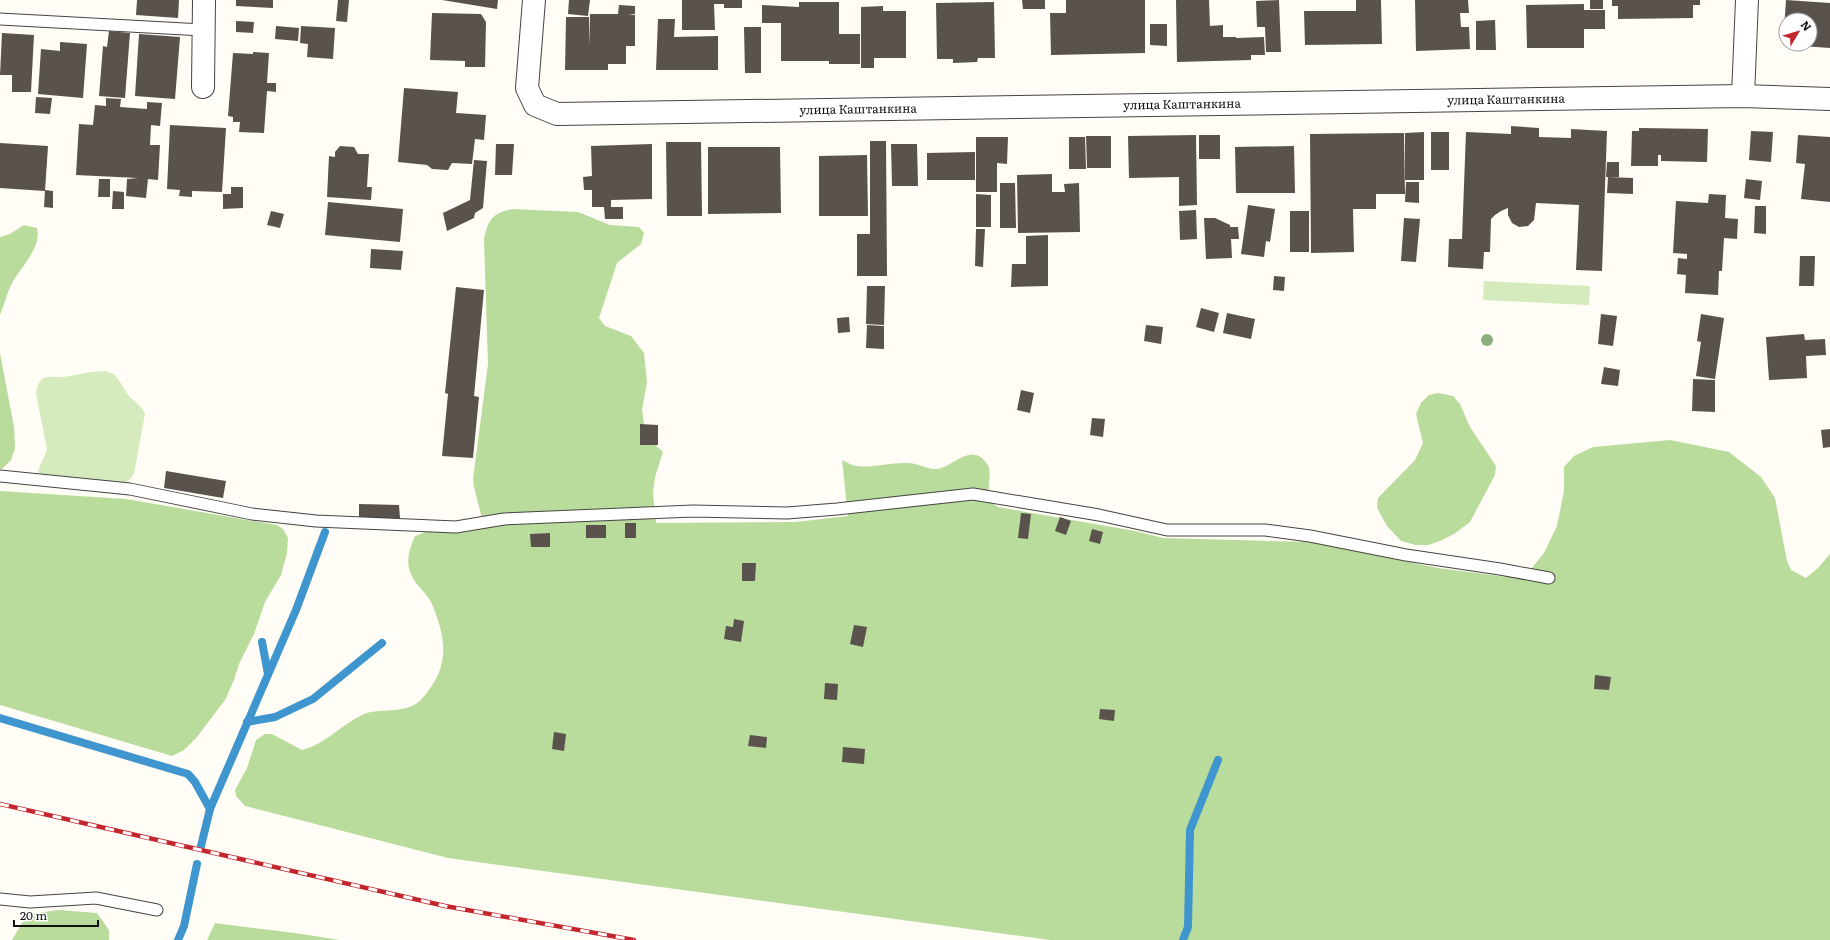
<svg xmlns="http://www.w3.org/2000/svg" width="1830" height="940" font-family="Literata,serif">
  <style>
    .green { fill: #d5ebbd }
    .forest { fill: #b9dc9c }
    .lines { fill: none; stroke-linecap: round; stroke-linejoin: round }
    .stream { stroke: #3f96cf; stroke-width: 8 }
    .building { fill: #5a524d }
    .lane-casing { stroke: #444; stroke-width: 13 }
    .street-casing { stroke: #444; stroke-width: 24 }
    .lane { stroke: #fff; stroke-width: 11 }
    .street { stroke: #fff; stroke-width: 22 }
    .rail-casing { stroke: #c4262e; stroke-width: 4.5 }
    .rail { stroke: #fff; stroke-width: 3; stroke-dasharray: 9; stroke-linecap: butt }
    .tree { fill: #8dad7f }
    .labels { text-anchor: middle; stroke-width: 4; stroke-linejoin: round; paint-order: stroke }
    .street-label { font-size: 12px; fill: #111; stroke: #fff }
  </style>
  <rect width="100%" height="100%" fill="#fffdf5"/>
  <g class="green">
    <path d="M1484,281L1590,286L1589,305L1483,300Z"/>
    <path d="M106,371C119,374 121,386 129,396C136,404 141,404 145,414L134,474C129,482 125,483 116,484L41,476L38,472C40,463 45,457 47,449L36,394C37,388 38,381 44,378C51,375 56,378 63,377C77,375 91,371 106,371Z"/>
  </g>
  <g class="forest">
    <path d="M512,209L578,212L610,225L639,227L644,233L641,244L617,263L599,318L605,326L631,336L644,353L647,382L642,410L646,437L663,452L655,477L653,493L656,523L795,522L848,516L842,460C846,462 852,465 856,466C873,468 891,462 908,463C917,463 926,469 935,469C953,469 971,439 988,465C992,472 987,491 989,501L998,507L1135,531L1163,538L1310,542L1438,568L1507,577L1531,569L1544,553L1557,526L1564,491V467L1574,456L1593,447L1670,440L1729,452L1761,477L1775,498L1787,561L1791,570L1806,578L1819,567L1830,554V940H1050L448,858L245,806L236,796L235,790L247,768L256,740L265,734H272L302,750C326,744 342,724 364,714C379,708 398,713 412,706C420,703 426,694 431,687C450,660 444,633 432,604C427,593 415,585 411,574C405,562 410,547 415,536C419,535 425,532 430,531C450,529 468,541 482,520C480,506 474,493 473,479L488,364L484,239C488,220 492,213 512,209Z"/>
    <path d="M24,225L37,228C42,247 21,267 12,283C7,293 4,305 0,315V237L10,234Z"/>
    <path d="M0,353L14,427L15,448L11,460L2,469H0Z"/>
    <path d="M1438,393L1453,396L1460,404L1470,427L1496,466L1495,475L1470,522L1454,534L1440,541L1428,545H1416L1401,541L1387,526L1377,508L1378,498L1415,460L1423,443L1416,414L1421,403L1429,395Z"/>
    <path d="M0,491L126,499L277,525L283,529L288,538L287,553L281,575L265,602L254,634L239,664L234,680L225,700L197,737L184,750L172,756L0,705Z"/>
    <path d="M59,910L97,913L109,930V940H12L22,923L30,914Z"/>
    <path d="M215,923L295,933L340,940H207Z"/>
  </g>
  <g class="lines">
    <g class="stream">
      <path d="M262,642L268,674"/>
      <path d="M0,718L188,774L195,782L210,809"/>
      <path d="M247,722L275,717L313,699L382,643"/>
      <path d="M201,846L210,809L296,610L325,532"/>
      <path d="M178,940L184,926L197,864"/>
      <path d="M1183,940L1188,927L1190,830L1218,760"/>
    </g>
  </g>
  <g class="building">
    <path d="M137,0H179L178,18L136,15Z"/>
    <path d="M236,0H273V8L236,6Z"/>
    <path d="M338,0H349L347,22L336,21Z"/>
    <path d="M442,0H498L497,9Z"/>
    <path d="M569,0H590L588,16L568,14Z"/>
    <path d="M682,0H742V8H724V4H714L715,30H682Z"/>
    <path d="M1022,0H1045V9H1023Z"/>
    <path d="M1066,0H1145V53L1051,55L1050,13H1066Z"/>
    <path d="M1176,0H1209L1210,26L1223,25V37H1236V46V38L1264,37L1265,55H1251V60L1177,62Z"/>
    <path d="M1279,0L1281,52H1266L1265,27H1257L1256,1Z"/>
    <path d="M1356,0H1381L1382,44L1305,45L1304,11H1356Z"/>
    <path d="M1415,0H1468L1469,13H1460L1461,27H1469L1470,49L1416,51Z"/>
    <rect x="1590" y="0" width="13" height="9"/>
    <path d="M1612,0H1700V5H1693V18L1618,19V6H1612Z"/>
    <path d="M1786,0L1830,3V48L1788,45L1810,44V20H1786V45H1783Z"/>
    <path d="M799,2H839V34H860V64H829V61H781V23H762V5L799,7Z"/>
    <path d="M994,2L995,58H978L977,62L953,63V59H937L936,3Z"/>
    <path d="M1584,4V10H1605V29H1584V48H1527L1526,5Z"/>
    <path d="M619,5L635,6V14L628,15H635V46H626V64H608V70H565L566,17H589L590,46V14H618Z"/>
    <path d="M883,6V11H906V58H874V68H861V7Z"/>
    <path d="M432,13L481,14L486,22L485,67H465V61L430,60Z"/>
    <path d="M658,19H675L674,37L718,36V70H656Z"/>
    <path d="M1495,20L1496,50H1476V21Z"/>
    <path d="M236,21L254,22L253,33L236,32Z"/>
    <path d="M1150,24H1167V46L1150,45Z"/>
    <path d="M276,26L299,28L298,41L275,39Z"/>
    <path d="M301,26L335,28L333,59L307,57L308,44L300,43Z"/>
    <path d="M744,27H761V73H745Z"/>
    <path d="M109,31L130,33L125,98L99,96L103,46L107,47Z"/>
    <path d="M2,33L34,35L31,92H12V75H0Z"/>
    <path d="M139,34L180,37L175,99L135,96Z"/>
    <path d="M60,42L87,44L83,98L38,94L41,49L60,51Z"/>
    <path d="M253,52L269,53L267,83H276V92L267,91L264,133L239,132L240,122H233V117L228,116L233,53L253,54Z"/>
    <path d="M404,88L458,92L456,113L486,115L484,140L475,139L472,164L452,163L448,170L432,169L427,165L398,162Z"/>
    <path d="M36,97L52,98L50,114L35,113Z"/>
    <path d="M106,98L121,99L120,107L147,109V102L162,103L160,126L151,125L150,145H160L158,180L148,179L146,198L126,196L127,179L138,178L76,175L79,124L93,125L95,105L106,106Z"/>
    <path d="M170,125L226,128L222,192L192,191V197L179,196L180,190L167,189Z"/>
    <path d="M1511,126L1539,128V137L1571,138V129L1607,131L1602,271L1576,270L1579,205L1536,203L1534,220L1528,226L1519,227L1512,223L1508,215V208L1501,211L1495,215L1491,219L1490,252H1484L1483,269L1448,267L1449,239H1462L1466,132L1511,134Z"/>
    <path d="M1639,128L1708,129L1707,162L1661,161V155H1658V166H1631L1632,131H1639Z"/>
    <path d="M1751,131L1773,132L1771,162L1749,160Z"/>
    <path d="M1424,132V180H1405V133Z"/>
    <rect x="1431" y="132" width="18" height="38"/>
    <path d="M1404,133L1405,194H1376V209H1353L1354,252L1311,253L1310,134Z"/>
    <path d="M1196,135L1197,205L1179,206V177L1129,178L1128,136Z"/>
    <rect x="1199" y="135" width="21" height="24"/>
    <path d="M1798,135L1830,137V202L1801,199L1805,164L1796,163Z"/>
    <path d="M1086,136H1111V168H1087Z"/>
    <path d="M976,137H1008L1007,164L997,163V192H976Z"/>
    <path d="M1069,137H1085L1086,169H1069Z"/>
    <path d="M870,141H886L887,276H857V234H870Z"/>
    <path d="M666,142H701L702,216H667Z"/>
    <path d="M0,143L48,146L45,191L0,188Z"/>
    <path d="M496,144H514L512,175H495Z"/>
    <path d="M652,144V199L611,200V207H592V190H584L583,177L592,176L591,146Z"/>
    <path d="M891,144H917L918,186H892Z"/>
    <path d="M340,146L354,147L358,154H369L367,187H372L371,200L327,197L329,156L335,157V152Z"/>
    <path d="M1294,146L1295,193H1236L1235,147Z"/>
    <path d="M708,147H780L781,213L708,214Z"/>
    <path d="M975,152V180H927V153Z"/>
    <path d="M867,155L868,216H819V156Z"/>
    <path d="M474,160L487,161L483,208L475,213L474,218L447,231L443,213L470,200Z"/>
    <path d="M1607,162H1619V177H1606Z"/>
    <path d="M1052,174V192H1065L1064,184L1079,183L1080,232L1018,233L1017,175Z"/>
    <path d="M1608,177L1633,178V194L1607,193Z"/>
    <path d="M99,179H110V197H98Z"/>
    <path d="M1746,179L1762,181L1760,200L1744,198Z"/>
    <path d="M1406,182H1419V203L1405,202Z"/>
    <path d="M1000,183H1015L1016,228H1000Z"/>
    <path d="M231,187H243V208L223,209V194H231Z"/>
    <path d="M45,190L53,191V208L44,207Z"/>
    <path d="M113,191L124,192V209H112Z"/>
    <path d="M976,194L991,195V227H976Z"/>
    <path d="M1709,194L1726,195L1725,218L1738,219L1737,239L1724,238L1722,271H1719L1718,295L1685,293L1686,275L1677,274L1678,258L1687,259V254L1673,253L1676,201L1708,203Z"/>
    <path d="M328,202L403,209L400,242L325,235Z"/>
    <path d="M1248,205L1275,209L1270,242L1266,241L1264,257L1241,254Z"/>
    <path d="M1755,206H1766V234L1754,233Z"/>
    <path d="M604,207H623V219H605Z"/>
    <path d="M1196,210L1197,239L1180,240L1179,211Z"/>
    <path d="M271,211L284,214L280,228L267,225Z"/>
    <rect x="1290" y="211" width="19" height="41"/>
    <path d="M1204,218H1215L1230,225V227H1238L1239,239H1231L1232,258L1206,259Z"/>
    <path d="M1404,218L1420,219L1416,262L1401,261Z"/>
    <path d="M976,229H985L983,267L975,266Z"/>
    <path d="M1048,235V286L1011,287L1012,264H1026V236Z"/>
    <path d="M371,249L403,251L401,270L370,268Z"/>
    <path d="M1800,256H1815L1814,286H1799Z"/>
    <path d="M1274,276L1285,277L1284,291L1273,290Z"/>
    <path d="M867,286H885L884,325L866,324Z"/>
    <path d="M456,287L484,290L474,396L479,397L473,458L442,456L448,394L445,393Z"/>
    <path d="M1201,308L1219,313L1214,332L1196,327Z"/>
    <path d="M1227,313L1255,319L1251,339L1223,333Z"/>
    <path d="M1601,314L1617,316L1613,346L1598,344Z"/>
    <path d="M1701,314L1724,318L1715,379L1696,376L1701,342L1697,341Z"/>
    <path d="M849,317L850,332L838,333L837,318Z"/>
    <path d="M867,325L884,326V349L866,348Z"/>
    <path d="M1146,325L1163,327L1161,344L1144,341Z"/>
    <path d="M1804,334L1805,340L1825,339L1826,355L1806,356L1807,378L1769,380L1766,337Z"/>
    <path d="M1604,367L1620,370L1618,386L1601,384Z"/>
    <path d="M1693,379L1715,380V412L1692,411Z"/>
    <path d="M1021,390L1034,393L1030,413L1017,410Z"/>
    <path d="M1092,418L1105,419L1103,437L1090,435Z"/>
    <path d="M640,424L658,425V445H640Z"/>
    <path d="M1830,429V447L1823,448L1821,430Z"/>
    <path d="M166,471L226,481L223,498L164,488Z"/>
    <path d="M359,504L399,505L400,518H359Z"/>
    <path d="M1021,513L1031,514L1028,539L1018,538Z"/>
    <path d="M1060,517L1071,521L1066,535L1055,531Z"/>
    <rect x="625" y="523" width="11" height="15"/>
    <rect x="586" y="525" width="20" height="13"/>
    <path d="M1092,529L1103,532L1100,544L1089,541Z"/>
    <path d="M550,533V547H531L530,534Z"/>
    <path d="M742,563H756L755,581H742Z"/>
    <path d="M734,619L744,621L741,642L724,639L726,626L733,627Z"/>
    <path d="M854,625L867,627L863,647L850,644Z"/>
    <path d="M1595,675L1611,677L1609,690L1594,689Z"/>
    <path d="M825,683L838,684L837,700L824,699Z"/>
    <path d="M1100,709L1115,710L1114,721L1099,719Z"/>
    <path d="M554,732L566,734L564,751L552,749Z"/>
    <path d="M750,735L767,737L766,748L748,746Z"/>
    <path d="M843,747L865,749L864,764L842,762Z"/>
  </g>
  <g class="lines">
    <g class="lane-casing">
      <g id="lane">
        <path d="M0,19L203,30"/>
        <path d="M0,476L130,489L252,514L316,521L456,527L504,519L693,511L787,513L837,509L973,494L1099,515L1167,530H1265L1310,536L1406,555L1500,569L1549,578"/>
        <path d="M0,899L30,902L96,898L157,910"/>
      </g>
    </g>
    <g class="street-casing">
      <g id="street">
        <path id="s1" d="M534,0L527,88L535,105L557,114L1743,96L1830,99"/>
        <path d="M203,87L204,0"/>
        <path d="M1743,96L1747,0"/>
      </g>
    </g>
    <use href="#lane" class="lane"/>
    <use href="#street" class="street"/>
    <g class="rail-casing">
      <path id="rail" d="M0,804L445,906L634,940"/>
    </g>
    <use href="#rail" class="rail"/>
  </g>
  <circle class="tree" cx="1487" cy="340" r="6"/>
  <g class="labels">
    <g class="street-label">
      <text dy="4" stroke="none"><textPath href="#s1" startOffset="1080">улица Каштанкина</textPath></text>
      <text dy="4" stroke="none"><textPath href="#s1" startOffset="756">улица Каштанкина</textPath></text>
      <text dy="4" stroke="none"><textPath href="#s1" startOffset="432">улица Каштанкина</textPath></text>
    </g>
  </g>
  <g transform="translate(1798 32) rotate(52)"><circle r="19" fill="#ffffff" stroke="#a0a0a0"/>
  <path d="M0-3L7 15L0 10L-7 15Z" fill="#c4262e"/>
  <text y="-6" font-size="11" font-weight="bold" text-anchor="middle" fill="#111111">N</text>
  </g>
  <path d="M14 920v6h84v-6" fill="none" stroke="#111111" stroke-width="2"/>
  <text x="20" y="920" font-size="12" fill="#111111" stroke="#ffffff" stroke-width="3" paint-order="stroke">20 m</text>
</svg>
